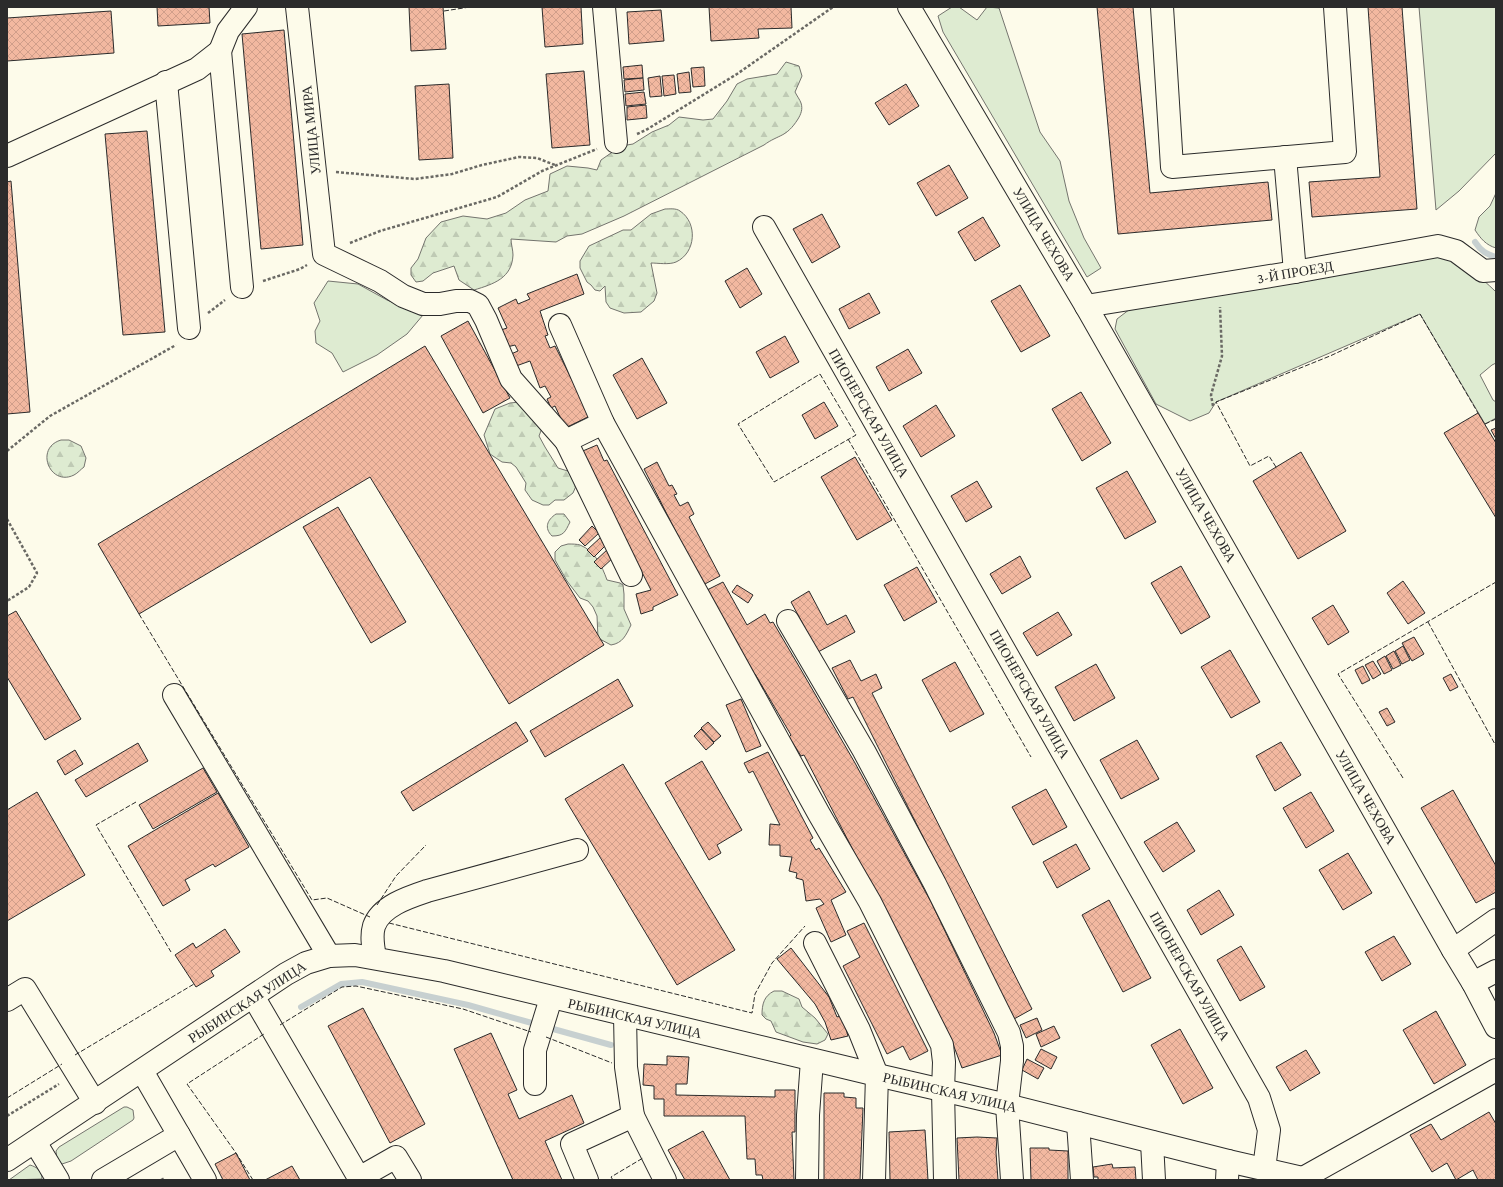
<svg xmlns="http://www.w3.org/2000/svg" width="1503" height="1187" font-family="'Crimson Pro',serif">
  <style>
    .green { fill: #deebd1; stroke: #74746e }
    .forest { fill: url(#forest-firs); stroke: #74746e }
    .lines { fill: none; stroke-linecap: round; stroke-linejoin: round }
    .stream { stroke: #c7d0d0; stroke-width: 6 }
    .building { fill: url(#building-cross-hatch); stroke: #2b2b2b }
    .minor-casing { stroke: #2b2b2b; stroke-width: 24 }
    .major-casing { stroke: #2b2b2b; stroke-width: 24 }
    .path { stroke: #6a6964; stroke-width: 2.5; stroke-dasharray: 3 2; stroke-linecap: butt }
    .minor { stroke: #fdfbea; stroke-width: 22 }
    .major { stroke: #fdfbea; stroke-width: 22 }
    .fence { stroke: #2b2b2b; stroke-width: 1; stroke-dasharray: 5 2; stroke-linecap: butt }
    .labels { text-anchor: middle; stroke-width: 3; stroke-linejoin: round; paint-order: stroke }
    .street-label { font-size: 14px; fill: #2b2b2b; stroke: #fdfbea }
  </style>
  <defs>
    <pattern id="forest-firs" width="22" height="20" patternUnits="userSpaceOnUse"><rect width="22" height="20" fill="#deebd1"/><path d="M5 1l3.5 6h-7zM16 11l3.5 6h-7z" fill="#bfcab4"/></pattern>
    <pattern id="building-cross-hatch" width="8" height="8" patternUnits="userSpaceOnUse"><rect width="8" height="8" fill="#f2b8a0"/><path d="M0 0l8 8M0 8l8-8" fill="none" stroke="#d09e8a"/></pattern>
  </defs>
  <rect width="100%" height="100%" fill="#fdfbea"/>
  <g class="green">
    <path d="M952,7H959L977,20L987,7L999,8L1040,132L1060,161L1069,201L1084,238L1101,268L1087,277L943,32L938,16Z"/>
    <path d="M1419,7H1496V153L1459,191L1436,210Z"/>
    <path d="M1496,193V248C1486,245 1481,239 1475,230L1479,217L1490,206Z"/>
    <path d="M1436,257C1459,260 1480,276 1496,292V363L1492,365L1480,375L1493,400L1496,402V418L1485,424L1420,314L1216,402L1209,413L1190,421L1156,404L1115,329L1117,319L1130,309Z"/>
    <path d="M328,281L358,284L387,300L423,315L407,334L377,355L343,372L332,353L316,343L315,331L320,321L314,303Z"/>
    <path d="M124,1107H127L133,1110L134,1118L133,1120L71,1161L62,1164L57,1159L56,1151L59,1147Z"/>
    <path d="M30,1165C37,1167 42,1171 42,1179L9,1180Z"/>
  </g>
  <g class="forest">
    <path d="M786,62L799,66L802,76L795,92C797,96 800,100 801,103C803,109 801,114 798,119C786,138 779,134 764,145L624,216L582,234L567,236L556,242L511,239C511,244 513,250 513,255C512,278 494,284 474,290L459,280L454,266L433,273L423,281L416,282L411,275V268L418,259L426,238L441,222L463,216L487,219L506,213L525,200L548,191L550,174L567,166L588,168L597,170L601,160L621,146L633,144L652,132L669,125L679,117L703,120L713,119L727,101L737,84L747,79L777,74Z"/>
    <path d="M665,209C670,209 676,208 680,211C698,223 696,253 676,262C669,265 658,263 651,263L657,293L654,301L641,312L624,313L610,308L606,302L605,286L600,291L595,290L591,285L587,282L580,268V261L589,246L623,230H631L651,214Z"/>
    <path d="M520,402L542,428L539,436L545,447L558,468L571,472L576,486L573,493L564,500H555L549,505H543L532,500L525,490L526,483L516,467L511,463L502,462L490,454L484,435L495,409L510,403Z"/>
    <path d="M61,440H69L81,446L86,458L84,467C81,469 78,473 74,475C50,487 34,448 61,440Z"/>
    <path d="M556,514H564L570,522C565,532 564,536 552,536C544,528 547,520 556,514Z"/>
    <path d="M568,544C572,544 577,544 580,545C595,551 602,566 607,580L620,583L623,585L624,594V609L631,625C626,635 623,643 611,645L598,638L597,616L593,607L588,601L580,598L567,581L555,560V552L561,546Z"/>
    <path d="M774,991H782L799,999L802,1007L815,1018L828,1034L825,1040L817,1044L803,1042L776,1032L771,1021L766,1019L762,1015C762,1004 764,996 774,991Z"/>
  </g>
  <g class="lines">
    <g class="stream">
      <path d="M1475,242C1481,251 1486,254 1496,257"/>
      <path d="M301,1007L341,984L362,982L468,1005L539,1025"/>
      <path d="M546,1027L611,1045"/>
    </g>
  </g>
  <g class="building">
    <path d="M157,7H209L210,23L158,26Z"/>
    <path d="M409,7H443L446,49L411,51Z"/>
    <path d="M542,7H581L583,44L545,47Z"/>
    <path d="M709,7H791L792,28L758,29L759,38L711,41Z"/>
    <path d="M1097,7H1133L1150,193L1268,182L1272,220L1118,234Z"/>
    <path d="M1368,7H1402L1417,209L1312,217L1309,182L1380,177Z"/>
    <path d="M661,10L664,41L629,44L627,12Z"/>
    <path d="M111,11L114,53L7,61V18Z"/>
    <path d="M284,30L303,245L261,249L242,34Z"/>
    <path d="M642,65L643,78L624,79L623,67Z"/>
    <path d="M704,67L705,86L693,87L691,68Z"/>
    <path d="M584,71L590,145L552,148L546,74Z"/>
    <path d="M689,72L691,92L679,93L677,74Z"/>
    <path d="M674,75L676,94L664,96L662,76Z"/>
    <path d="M660,76L662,96L650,97L648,78Z"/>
    <path d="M643,78L644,90L625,92L624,80Z"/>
    <path d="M449,84L453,158L419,160L415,86Z"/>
    <path d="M906,84L919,106L889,125L875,103Z"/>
    <path d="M644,92L646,104L626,106L625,94Z"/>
    <path d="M646,105L647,118L627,120V107Z"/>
    <path d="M147,131L165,332L123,335L105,134Z"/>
    <path d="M949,165L968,198L936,216L917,183Z"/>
    <path d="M11,181L30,412L7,414V182Z"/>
    <path d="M822,214L840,247L812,263L793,229Z"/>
    <path d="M983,217L1000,246L975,261L958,232Z"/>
    <path d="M747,268L762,294L740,308L725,281Z"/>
    <path d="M577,274L584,294L540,311L548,335L545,336L550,348L555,346L590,416L565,428L555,406L551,408L547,399L551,397L545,386L540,388L530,361L516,366L511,354L518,351L515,345L507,347L501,330L507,328L498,308L516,299L518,304L530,299L527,294Z"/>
    <path d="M1020,285L1050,336L1021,352L991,301Z"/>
    <path d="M869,293L880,313L849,329L839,309Z"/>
    <path d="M468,321L510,398L483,413L441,336Z"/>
    <path d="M785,336L799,362L770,378L756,352Z"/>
    <path d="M425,346L604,645L509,704L370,477L139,614L98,544Z"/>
    <path d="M908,349L922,373L889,391L876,367Z"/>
    <path d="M642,358L667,403L637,419L613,375Z"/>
    <path d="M1081,392L1111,443L1082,461L1052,409Z"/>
    <path d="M824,402L838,426L815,439L802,415Z"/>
    <path d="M936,405L955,436L921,457L903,426Z"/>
    <path d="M1478,413L1496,443V518L1444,433Z"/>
    <path d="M1496,428V439L1491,430Z"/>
    <path d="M597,445L604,461L607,460L678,595L653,607V610L641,614L636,594L651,590L588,466L578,453Z"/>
    <path d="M1301,452L1346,531L1298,559L1253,481Z"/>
    <path d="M855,457L892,520L857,540L821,477Z"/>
    <path d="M657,462L669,486L672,485L677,494L674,495L680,506L688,502L694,514L689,517L720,576L703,585L644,469Z"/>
    <path d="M1127,471L1156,522L1125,539L1096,488Z"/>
    <path d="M977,481L992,507L966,522L951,496Z"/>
    <path d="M338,507L406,622L371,643L303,527Z"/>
    <path d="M592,526L599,533L585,546L579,540Z"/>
    <path d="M601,537L607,544L594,557L587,550Z"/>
    <path d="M608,549L615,556L601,569L594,562Z"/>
    <path d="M1020,556L1031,577L1002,594L990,574Z"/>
    <path d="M1181,566L1210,617L1181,634L1151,583Z"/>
    <path d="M917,567L937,602L904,621L884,585Z"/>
    <path d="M1403,581L1425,613L1408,624L1387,593Z"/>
    <path d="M723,582L747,625L765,614L770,623L773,622L800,668L855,763L931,902L994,1033L1002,1055L962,1068L953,1044L804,755L801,756L789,737L791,735L755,674L752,676L707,590Z"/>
    <path d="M737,585L753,595L748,603L732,592Z"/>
    <path d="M809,591L827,625L846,615L855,632L818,652L791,602Z"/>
    <path d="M1333,605L1349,632L1328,645L1312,618Z"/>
    <path d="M16,611L81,719L45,740L7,677V616Z"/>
    <path d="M1058,612L1072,635L1037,656L1023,633Z"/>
    <path d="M1414,637L1424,654L1412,661L1402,643Z"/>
    <path d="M1403,646L1410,660L1402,664L1395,651Z"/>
    <path d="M1230,650L1260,702L1231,718L1201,667Z"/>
    <path d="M1394,651L1401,665L1393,669L1386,656Z"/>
    <path d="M1385,656L1392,670L1384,674L1377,661Z"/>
    <path d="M850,660L861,681L876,674L882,688L872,693L1032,1009L1014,1019L853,697L848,699L832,668Z"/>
    <path d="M1373,661L1381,674L1373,679L1365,665Z"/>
    <path d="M955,662L984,714L950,732L922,680Z"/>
    <path d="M1096,664L1115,698L1074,721L1055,687Z"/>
    <path d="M1363,666L1370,680L1362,684L1355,670Z"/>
    <path d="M1451,674L1458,687L1450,691L1443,678Z"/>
    <path d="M618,679L633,706L545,757L530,731Z"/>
    <path d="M741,699L761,746L746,752L726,705Z"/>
    <path d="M1387,708L1395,722L1387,726L1379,712Z"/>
    <path d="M516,722L528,741L413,811L401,792Z"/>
    <path d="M708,722L721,736L714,742L701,728Z"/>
    <path d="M701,729L714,743L706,750L694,736Z"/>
    <path d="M1137,740L1159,779L1121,799L1100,760Z"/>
    <path d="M1281,742L1301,775L1275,791L1256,756Z"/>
    <path d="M138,743L148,761L86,797L75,780Z"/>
    <path d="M75,750L83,764L65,775L57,761Z"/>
    <path d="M768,752L813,838L810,840L816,850L819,848L846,892L831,900L846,935L831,942L816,908L824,904L820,899L806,901L803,880L796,878L797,873L789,871L792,857L780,856V845H769L770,824L780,825L753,771L749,773L744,763Z"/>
    <path d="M702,761L742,830L717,845L721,853L709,860L665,783Z"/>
    <path d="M623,764L735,950L677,985L565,799Z"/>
    <path d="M203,768L217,792L153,829L139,805Z"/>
    <path d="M1046,789L1067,827L1033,845L1012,807Z"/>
    <path d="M1453,790L1496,866V892L1476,903L1421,808Z"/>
    <path d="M37,792L85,875L7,921V810Z"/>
    <path d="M1311,792L1334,831L1306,848L1283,808Z"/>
    <path d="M218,793L249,847L215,867L213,864L185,880L190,890L163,906L128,846Z"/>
    <path d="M1177,822L1195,851L1163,872L1144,842Z"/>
    <path d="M1076,844L1090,869L1057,888L1043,862Z"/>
    <path d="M1348,853L1372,893L1343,910L1319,870Z"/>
    <path d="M1219,890L1234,915L1201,935L1187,910Z"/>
    <path d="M1109,900L1151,978L1123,992L1082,915Z"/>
    <path d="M864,923L928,1051L910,1060L903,1046L887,1054L843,966L860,957L847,931Z"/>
    <path d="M225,929L240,952L211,971L214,976L196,987L175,955L193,943L196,948Z"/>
    <path d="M1394,936L1411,964L1382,981L1365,952Z"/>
    <path d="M1241,946L1265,987L1240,1001L1217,960Z"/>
    <path d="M791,948L829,997L837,1017L842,1015L848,1036L831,1040L825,1022L815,1004L777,959Z"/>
    <path d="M363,1008L425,1124L390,1143L328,1026Z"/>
    <path d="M1436,1011L1466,1065L1434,1084L1403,1030Z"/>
    <path d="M1037,1018L1042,1030L1026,1038L1020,1025Z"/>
    <path d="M1054,1026L1060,1038L1041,1047L1036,1034Z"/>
    <path d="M1180,1029L1213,1088L1183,1104L1151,1045Z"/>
    <path d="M491,1033L517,1090L508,1094L519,1119L572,1095L584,1123L545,1141L562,1180H513L454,1049Z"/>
    <path d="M1041,1049L1057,1057L1051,1069L1035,1060Z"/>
    <path d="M1306,1050L1320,1073L1290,1091L1276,1067Z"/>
    <path d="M667,1056L689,1057L687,1084H676V1095L775,1097V1090H795V1132H792L794,1180H763L762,1175H756L755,1159H747L745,1116H664V1099H654V1086L643,1085L644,1064L667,1065Z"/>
    <path d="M1027,1059L1044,1068L1038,1079L1022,1070Z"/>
    <path d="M824,1093H844V1097L856,1098V1108H863L860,1180H824Z"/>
    <path d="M1489,1112L1496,1124V1180H1478L1473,1170L1456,1180L1447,1163L1432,1172L1410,1135L1431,1124L1441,1140Z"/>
    <path d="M925,1130L928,1180H890L889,1132Z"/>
    <path d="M703,1131L730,1180H685L668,1150Z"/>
    <path d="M977,1137L997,1138L996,1152L998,1180H959L957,1138Z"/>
    <path d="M1030,1148H1049V1150L1068,1151V1180H1031Z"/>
    <path d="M236,1153L250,1180H223L215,1164Z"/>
    <path d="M1112,1164L1113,1168L1135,1167L1136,1180H1098V1177H1094L1093,1167Z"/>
    <path d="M292,1166L300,1180H265Z"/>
  </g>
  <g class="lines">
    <g class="minor-casing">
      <g id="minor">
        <path d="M297,7L324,254L380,281L403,296L423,304H440L456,301H470L478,305L486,320L511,379L566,441L631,575"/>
        <path d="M604,7L616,142"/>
        <path d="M909,7L1086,306L1453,950L1473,983L1496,1027"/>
        <path d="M1162,7L1172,167L1345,152L1335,7"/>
        <path d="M220,51L228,31L246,7"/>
        <path d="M166,82L189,328"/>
        <path d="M7,156L197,69L220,51L242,287"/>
        <path d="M1285,157L1295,272"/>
        <path d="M764,227L1259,1098L1269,1130L1264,1169"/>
        <path d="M1086,306L1295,272L1438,246L1456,251L1483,271L1496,270"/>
        <path d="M560,325L603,423L819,814L870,902L942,1045L944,1062L943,1091L945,1180"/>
        <path d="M566,441L603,423"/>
        <path d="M788,621L864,751L935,884L1009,1033L1012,1046V1061L1007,1105L1012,1180"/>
        <path d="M174,695L329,956"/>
        <path d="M815,943L859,1030L877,1075L874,1180"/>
        <path d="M1453,950L1496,920"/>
        <path d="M375,957C373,947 371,936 374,926C381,906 409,897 427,891L577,850"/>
        <path d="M1473,983L1496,971"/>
        <path d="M253,996L359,1178L396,1157L410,1180"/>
        <path d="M7,1000L25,989L95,1103"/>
        <path d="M535,1084V1050L551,998"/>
        <path d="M633,1116L665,1180"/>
        <path d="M1078,1123L1082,1180"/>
        <path d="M179,1135L205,1180"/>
        <path d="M35,1142L58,1180"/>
        <path d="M1152,1142L1154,1180"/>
        <path d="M103,1180L179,1135L142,1071"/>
        <path d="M587,1180L572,1144L633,1116L626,1067L625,1015"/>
        <path d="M807,1180L808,1115L812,1060"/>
        <path d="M1227,1180L1228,1161"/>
        <path d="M1302,1180L1303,1178L1496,1070"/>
      </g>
    </g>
    <g class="major-casing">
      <path id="major" d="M7,1160L286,974L306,963L329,956L355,955L444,971L877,1075L1007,1105L1228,1161L1311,1180"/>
    </g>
    <g class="path">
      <path d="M637,134L646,130L737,74L833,7"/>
      <path d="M336,172L415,179L452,174L482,165L519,157L537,158L555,165"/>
      <path d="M350,243L380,231L497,197L542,171L597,149"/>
      <path d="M263,281L300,269L307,265"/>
      <path d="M208,313L225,300"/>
      <path d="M1213,406L1211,395L1222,356L1220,307"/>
      <path d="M7,451L50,416L176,345"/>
      <path d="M7,519L37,573L29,587L7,601"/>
      <path d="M7,1116L59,1084"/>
      <path d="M161,1180L165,1178"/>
    </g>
    <use href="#minor" class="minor"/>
    <use href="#major" class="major"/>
    <g class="fence">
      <path d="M444,11L470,7"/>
      <path d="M820,374L856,435L774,482L738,424Z"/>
      <path d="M1485,424L1496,419"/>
      <path d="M848,439L1031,757"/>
      <path d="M1276,467L1269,456L1250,466L1216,402L1330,356L1420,314L1478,413"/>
      <path d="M139,614L312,900L327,898L370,917"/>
      <path d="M1428,622L1496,746"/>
      <path d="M1403,778L1338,674L1496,582"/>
      <path d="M136,802L96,825L171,952"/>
      <path d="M377,905L396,876L426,845"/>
      <path d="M389,923L752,1013L755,994L772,963L805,926"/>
      <path d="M280,1025L342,987L356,986L463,1009L531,1032"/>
      <path d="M546,1037L612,1063"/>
      <path d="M75,1055L194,984"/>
      <path d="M7,1098L62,1064"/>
      <path d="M253,1180L236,1153L187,1084L264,1034"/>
      <path d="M613,1180L611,1177L643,1158"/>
    </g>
  </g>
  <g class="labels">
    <g class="street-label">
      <text transform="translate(311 130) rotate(-96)" y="5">УЛИЦА МИРА</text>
      <text transform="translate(1044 234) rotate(59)" y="5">УЛИЦА ЧЕХОВА</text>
      <text transform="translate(1295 272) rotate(-10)" y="5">3-Й ПРОЕЗД</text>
      <text transform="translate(869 413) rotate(60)" y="5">ПИОНЕРСКАЯ УЛИЦА</text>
      <text transform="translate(1206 515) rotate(60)" y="5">УЛИЦА ЧЕХОВА</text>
      <text transform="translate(1030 694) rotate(60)" y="5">ПИОНЕРСКАЯ УЛИЦА</text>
      <text transform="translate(1366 797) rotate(60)" y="5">УЛИЦА ЧЕХОВА</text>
      <text transform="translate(1190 976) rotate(60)" y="5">ПИОНЕРСКАЯ УЛИЦА</text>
      <text transform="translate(247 1002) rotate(-33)" y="5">РЫБИНСКАЯ УЛИЦА</text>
      <text transform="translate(635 1018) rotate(13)" y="5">РЫБИНСКАЯ УЛИЦА</text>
      <text transform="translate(950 1092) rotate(13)" y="5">РЫБИНСКАЯ УЛИЦА</text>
    </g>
  </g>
  <rect width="1503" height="1187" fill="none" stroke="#2b2b2b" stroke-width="16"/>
</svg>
